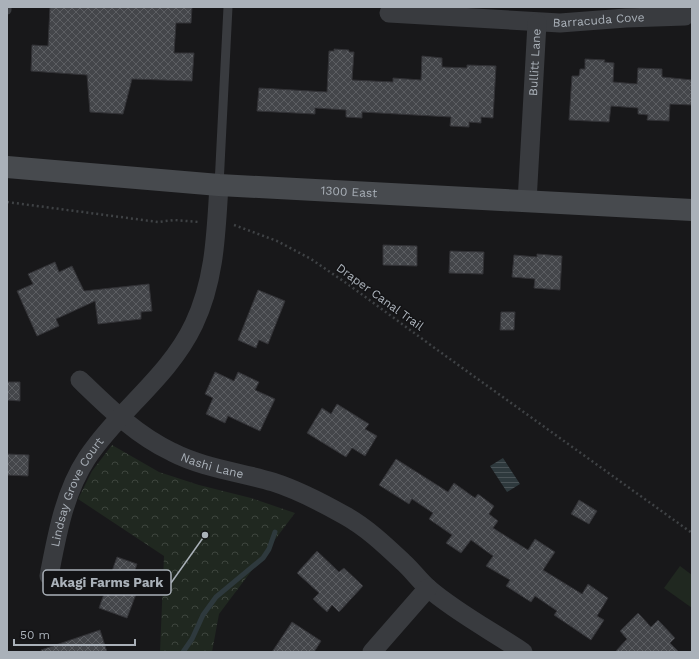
<svg xmlns="http://www.w3.org/2000/svg" width="699" height="659" font-family="'Work Sans',sans-serif">
  <style>
    .park { fill: url(#park-crowns) }
    .pitch { fill: #202820 }
    .water { fill: url(#water-rules) }
    .lines { fill: none; stroke-linecap: round; stroke-linejoin: round }
    .stream { stroke: #2e393d; stroke-width: 5 }
    .building { fill: url(#building-cross-hatch); stroke: #323236 }
    .path { stroke: #3f4245; stroke-width: 2.5; stroke-dasharray: 2 3; stroke-linecap: butt }
    .service { stroke: #393b3f; stroke-width: 9 }
    .minor { stroke: #393b3f; stroke-width: 19 }
    .secondary { stroke: #474a4e; stroke-width: 22 }
    .labels { text-anchor: middle; stroke-width: 3; stroke-linejoin: round; paint-order: stroke }
    .street-label { font-size: 12px; fill: #aab1b9; stroke: #131315 }
    .leader { fill: none; stroke: #aab1b9; stroke-width: 1.5 }
    .callout-dot { fill: #aab1b9; stroke: #131315; stroke-width: 1.5 }
    .callout { fill: #131315; stroke: #aab1b9; stroke-width: 1.5 }
    .callout-label { font-size: 13px; text-anchor: middle; font-weight: bold; fill: #aab1b9 }
  </style>
  <defs>
    <pattern id="park-crowns" width="20" height="18" patternUnits="userSpaceOnUse"><rect width="20" height="18" fill="#202820"/><path d="M2 6a3 3 0 1 1 6 0M12 15a3 3 0 1 1 6 0" fill="none" stroke="#3e453e"/></pattern>
    <pattern id="water-rules" width="6" height="5" patternUnits="userSpaceOnUse"><rect width="6" height="5" fill="#2e393d"/><path d="M0 2.5h6" fill="none" stroke="#4a5357"/></pattern>
    <pattern id="building-cross-hatch" width="8" height="8" patternUnits="userSpaceOnUse"><rect width="8" height="8" fill="#44464a"/><path d="M0 0l8 8M0 8l8-8" fill="none" stroke="#5c5e62"/></pattern>
  </defs>
  <rect width="100%" height="100%" fill="#18181a"/>
  <path class="park" d="M112,445L159,472L199,485L251,498L295,513L219,614L212,652H160L164,556L78,499L92,471Z"/>
  <path class="pitch" d="M680,566L692,575V608L664,588Z"/>
  <path class="water" d="M503,458L520,484L507,492L490,466Z"/>
  <g class="lines">
    <path class="stream" d="M183,652L192,639L203,615L216,597L263,558L269,549L275,532"/>
  </g>
  <g class="building">
    <path d="M50,7H192L191,23H176L174,53H194L192,81L132,79L123,114L90,112L87,75L31,71L32,45L48,46Z"/>
    <path d="M334,49L349,50V52H354L352,80L393,82V78L421,80L422,56L442,58V67L467,68V65L496,66L493,118L481,117V123L469,122V127L450,126L451,117L362,112V118L346,117V110L315,108V114L257,111L259,88L327,92L329,51H334Z"/>
    <path d="M585,59L605,60L604,62L614,63L613,82L637,84L638,68L662,69V77L692,80V105L670,104L669,121L647,120L648,115L638,114V108L611,106L609,122L569,120L572,76H579L580,69H585Z"/>
    <path d="M383,245L417,246V266L383,265Z"/>
    <path d="M450,251L484,252L483,274L449,273Z"/>
    <path d="M537,254L562,256L560,290L534,288L535,279L512,277L514,255L537,257Z"/>
    <path d="M55,262L59,272L72,266L84,291L149,284L152,311L141,312V319L98,324L95,301L56,319L59,326L37,336L17,291L33,284L28,274Z"/>
    <path d="M258,290L285,301L268,344L259,340L256,348L238,340Z"/>
    <path d="M501,312H515L514,330H500Z"/>
    <path d="M215,372L234,381L238,372L259,382L255,390L275,399L260,431L228,416L225,423L206,414L213,398L205,394Z"/>
    <path d="M7,382H20V401L7,400Z"/>
    <path d="M337,404L369,424L365,429L377,436L365,456L352,448L346,457L307,433L322,408L331,414Z"/>
    <path d="M7,454L29,455L28,476L7,475Z"/>
    <path d="M396,459L448,492L454,483L475,498L478,494L494,506L489,514L498,521L493,528L528,550L535,539L555,552L543,570L582,594L588,584L608,598L597,616L604,620L591,640L554,615L557,611L535,596L531,602L506,586L510,580L486,566L493,556L471,540L461,553L446,543L452,535L429,519L433,513L412,499L409,504L379,485Z"/>
    <path d="M579,500L597,511L589,524L571,514Z"/>
    <path d="M317,551L339,572L344,568L363,586L339,612L332,605L327,612L313,599L319,593L297,573Z"/>
    <path d="M117,557L137,564L135,570L144,573L127,618L99,608Z"/>
    <path d="M638,613L651,627L658,620L675,638L670,643L679,652H615L627,639L620,631Z"/>
    <path d="M292,622L321,641L314,652H272Z"/>
    <path d="M100,630L107,652H41V650Z"/>
  </g>
  <g class="lines">
    <g class="path">
      <path d="M7,202L158,222L174,220L199,222"/>
      <path d="M234,225L277,241L311,259L349,285L436,349L692,533"/>
    </g>
    <g class="service">
      <path d="M7,10V7"/>
      <path d="M219,185L228,7"/>
    </g>
    <g class="minor">
      <path id="s1" d="M389,13L560,23L626,18L685,16"/>
      <path id="s2" d="M527,202L537,23"/>
      <path id="s3" d="M80,380C108,407 136,435 172,452C203,468 240,472 273,482C298,490 321,502 344,515C366,527 385,545 403,562C412,570 419,580 428,588C457,613 492,631 523,652"/>
      <path id="s4" d="M49,576C57,535 64,493 87,458C119,410 169,377 194,324C215,280 216,233 219,185"/>
      <path d="M372,652L428,588"/>
    </g>
    <path class="secondary" id="s5" d="M7,167L219,185L692,210"/>
  </g>
  <g class="labels">
    <g class="street-label">
      <text dy="4" stroke="none"><textPath href="#s1" startOffset="210">Barracuda Cove</textPath></text>
      <text dy="4" stroke="none"><textPath href="#s2" startOffset="140">Bullitt Lane</textPath></text>
      <text dy="4" stroke="none"><textPath href="#s5" startOffset="343">1300 East</textPath></text>
      <text transform="translate(380 297) rotate(36)" y="4">Draper Canal Trail</text>
      <text dy="4" stroke="none"><textPath href="#s3" startOffset="160">Nashi Lane</textPath></text>
      <text dy="4" stroke="none"><textPath href="#s4" startOffset="89">Lindsay Grove Court</textPath></text>
    </g>
  </g>
  <path class="leader" d="M205 535L171 583"/>
  <circle class="callout-dot" cx="205" cy="535" r="4"/>
  <rect class="callout" x="43" y="570" width="128" height="25" rx="4"/>
  <g class="callout-label">
    <text x="107" y="587">Akagi Farms Park</text>
  </g>
  <rect width="699" height="659" fill="none" stroke="#aab1b9" stroke-width="16"/>
  <path d="M14 639v6h121v-6" fill="none" stroke="#aab1b9" stroke-width="2"/>
  <text x="20" y="639" font-size="12" fill="#aab1b9" stroke="#131315" stroke-width="3" paint-order="stroke">50 m</text>
</svg>
